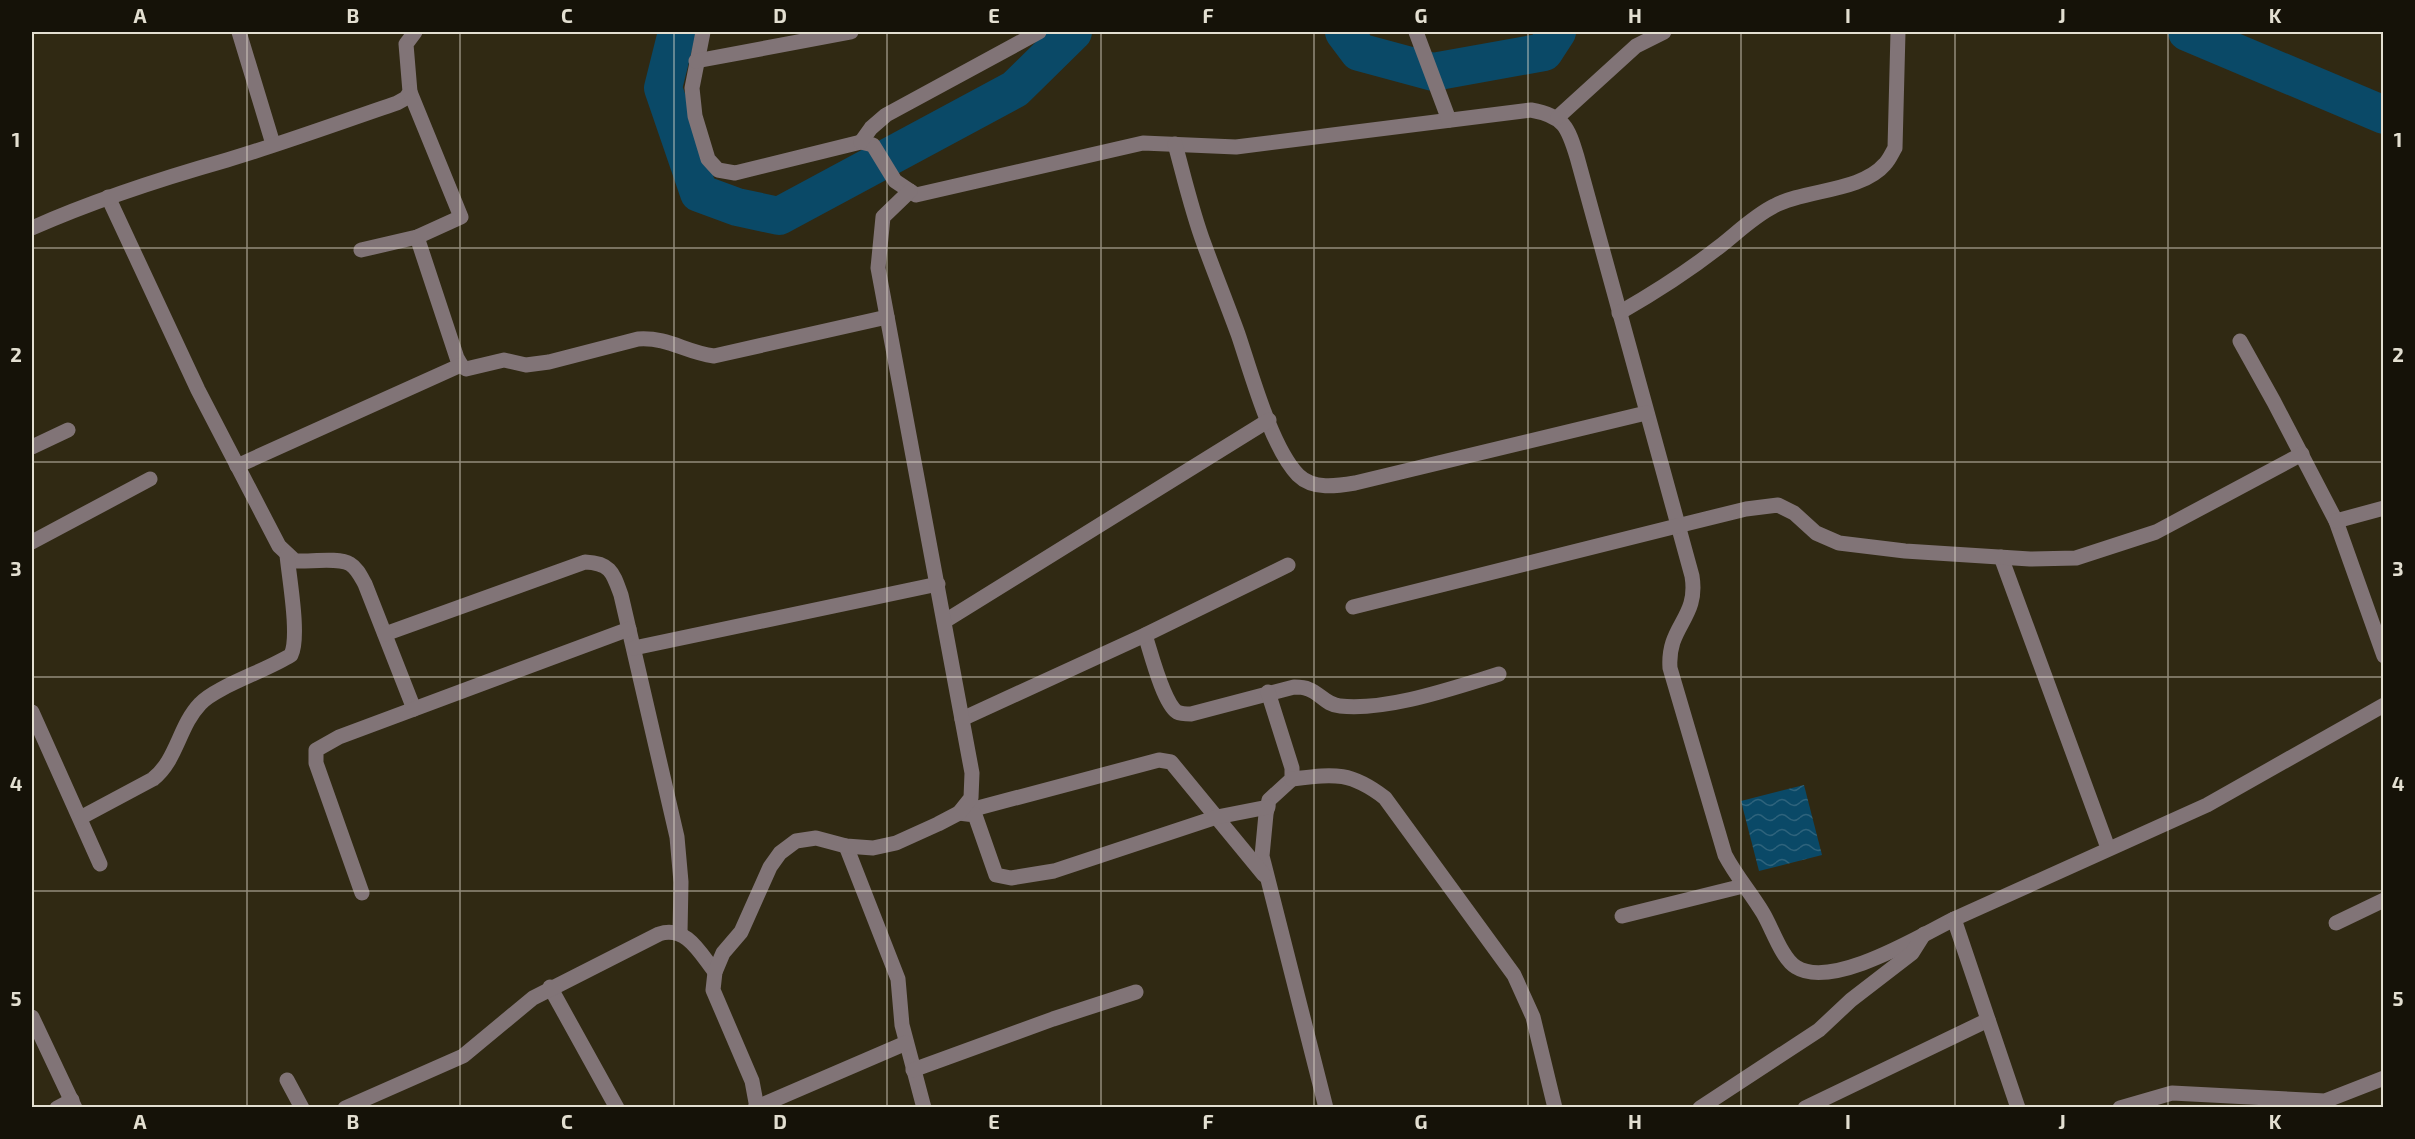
<svg xmlns="http://www.w3.org/2000/svg" width="2415" height="1139" font-family="'Exo 2',sans-serif">
  <style>
    .water { fill: url(#water-waves) }
    .lines { fill: none; stroke-linecap: round; stroke-linejoin: round }
    .river { stroke: #0a4967; stroke-width: 38 }
    .minor { stroke: #817477; stroke-width: 15 }
    .grid { fill: none; stroke: #e3dfd1; stroke-width: 1.5; stroke-opacity: 0.55 }
    .neatline { fill: none; stroke: #e3dfd1; stroke-width: 2 }
    .grid-label { font-size: 20px; text-anchor: middle; font-weight: bold; fill: #e3dfd1 }
  </style>
  <defs>
    <pattern id="water-waves" width="16" height="10" patternUnits="userSpaceOnUse" patternTransform="scale(1.5)"><rect width="16" height="10" fill="#0a4967"/><path d="M0 5q4-4 8 0t8 0" fill="none" stroke="#2e637c"/></pattern>
  </defs>
  <rect width="100%" height="100%" fill="#302913"/>
  <path class="water" d="M1804,785L1822,855L1759,871L1741,801Z"/>
  <g class="lines">
    <g class="river">
      <path d="M677,32L663,88L699,193L737,207L779,216L1015,89L1073,32"/>
      <path d="M1344,32L1359,52L1433,72L1544,52L1557,32"/>
      <path d="M2187,32L2384,115"/>
    </g>
    <g class="minor">
      <path d="M239,32L273,144"/>
      <path d="M703,32L692,88L695,116L708,159L718,170L735,173L861,142L873,145L895,181L916,195L1143,143L1236,147L1531,110C1564,116 1568,127 1577,157L1692,576C1699,619 1667,625 1670,668L1725,855C1736,876 1751,893 1763,913C1772,928 1782,959 1796,967C1832,990 1920,936 1954,919"/>
      <path d="M1416,32L1449,120"/>
      <path d="M696,61L851,32"/>
      <path d="M1558,117L1636,46L1664,32"/>
      <path d="M861,142L871,128L886,115L1039,32"/>
      <path d="M1175,144C1184,177 1192,212 1204,244C1215,274 1227,304 1238,334C1251,372 1271,447 1298,475C1313,490 1337,486 1355,483L1646,413"/>
      <path d="M108,197L198,390L279,546L295,561C309,562 339,557 350,564C357,568 361,577 365,584L414,709"/>
      <path d="M32,228C95,200 160,179 227,160C284,143 341,122 397,103L406,98L410,92L406,44L415,32"/>
      <path d="M417,237L457,358L461,365L466,369L504,360L526,365L549,362L638,339C669,337 684,352 714,356L887,317"/>
      <path d="M361,250L417,237L461,217L410,92"/>
      <path d="M1619,313C1654,293 1687,272 1719,247C1737,233 1754,216 1774,206C1806,189 1861,192 1885,164C1889,160 1892,153 1895,148L1898,32"/>
      <path d="M2240,341L2274,402L2336,521L2384,656"/>
      <path d="M32,447L68,430"/>
      <path d="M237,466L461,365"/>
      <path d="M2336,521L2384,508"/>
      <path d="M32,542L150,479"/>
      <path d="M2001,557L2108,848"/>
      <path d="M1353,607L1677,526L1746,509L1778,505L1794,513L1816,533L1839,543L1905,551L2030,559L2076,558L2156,532L2302,454"/>
      <path d="M945,621L1269,420"/>
      <path d="M385,634L585,562C611,563 613,573 621,595L677,837L681,882L680,933"/>
      <path d="M1145,635C1151,653 1163,702 1177,712C1181,714 1186,714 1191,714L1294,687C1298,687 1304,687 1308,689C1320,693 1326,705 1340,706C1388,711 1453,688 1499,674"/>
      <path d="M634,648L938,584"/>
      <path d="M1268,692L1292,768V779L1269,800L1266,814L1262,856L1326,1108"/>
      <path d="M32,712L100,864"/>
      <path d="M962,719L1145,635L1288,565"/>
      <path d="M1292,779C1334,774 1350,771 1385,798L1514,975L1533,1017L1555,1108"/>
      <path d="M959,813L1159,760L1171,762L1264,875"/>
      <path d="M959,813L975,815L996,875L1011,878L1054,871L1217,817L1268,807"/>
      <path d="M80,818L153,779C177,760 179,726 200,704C215,687 268,670 291,655C300,637 289,577 287,555"/>
      <path d="M846,846L898,979L902,1025L924,1108"/>
      <path d="M362,893L316,763V750L339,737L629,629"/>
      <path d="M1622,916L1743,886"/>
      <path d="M2336,923L2384,900"/>
      <path d="M550,987L617,1108"/>
      <path d="M32,1017L75,1108"/>
      <path d="M913,1070L1053,1019L1136,992"/>
      <path d="M287,1080L302,1108"/>
      <path d="M57,1108L72,1100"/>
      <path d="M345,1108L463,1056L533,998L659,934C686,925 700,953 715,972"/>
      <path d="M755,1108L906,1043"/>
      <path d="M757,1108L752,1081L713,990L715,972L723,953L741,932L770,867L780,853L796,841L816,838L846,846L873,848L896,843L938,824L959,813L971,798L972,773L878,268L883,217L910,191"/>
      <path d="M1700,1108L1819,1030L1851,1000L1912,953L1924,934"/>
      <path d="M1805,1108L1988,1020"/>
      <path d="M2018,1108L1954,919L2207,805L2384,705"/>
      <path d="M2120,1108L2172,1093L2325,1101L2384,1078"/>
    </g>
  </g>
  <path class="grid" d="M247,32V1108M460,32V1108M674,32V1108M887,32V1108M1101,32V1108M1314,32V1108M1528,32V1108M1741,32V1108M1955,32V1108M2168,32V1108M32,248H2384M32,462H2384M32,677H2384M32,891H2384"/>
  <rect width="2415" height="1139" fill="none" stroke="#151208" stroke-width="66"/>
  <rect x="33" y="33" width="2349" height="1073" class="neatline"/>
  <g class="grid-label">
    <text x="140" y="23">A</text>
    <text x="353" y="23">B</text>
    <text x="567" y="23">C</text>
    <text x="780" y="23">D</text>
    <text x="994" y="23">E</text>
    <text x="1208" y="23">F</text>
    <text x="1421" y="23">G</text>
    <text x="1635" y="23">H</text>
    <text x="1848" y="23">I</text>
    <text x="2062" y="23">J</text>
    <text x="2275" y="23">K</text>
    <text x="16" y="147">1</text>
    <text x="2398" y="147">1</text>
    <text x="16" y="362">2</text>
    <text x="2398" y="362">2</text>
    <text x="16" y="576">3</text>
    <text x="2398" y="576">3</text>
    <text x="16" y="791">4</text>
    <text x="2398" y="791">4</text>
    <text x="16" y="1006">5</text>
    <text x="2398" y="1006">5</text>
    <text x="140" y="1129">A</text>
    <text x="353" y="1129">B</text>
    <text x="567" y="1129">C</text>
    <text x="780" y="1129">D</text>
    <text x="994" y="1129">E</text>
    <text x="1208" y="1129">F</text>
    <text x="1421" y="1129">G</text>
    <text x="1635" y="1129">H</text>
    <text x="1848" y="1129">I</text>
    <text x="2062" y="1129">J</text>
    <text x="2275" y="1129">K</text>
  </g>
</svg>
